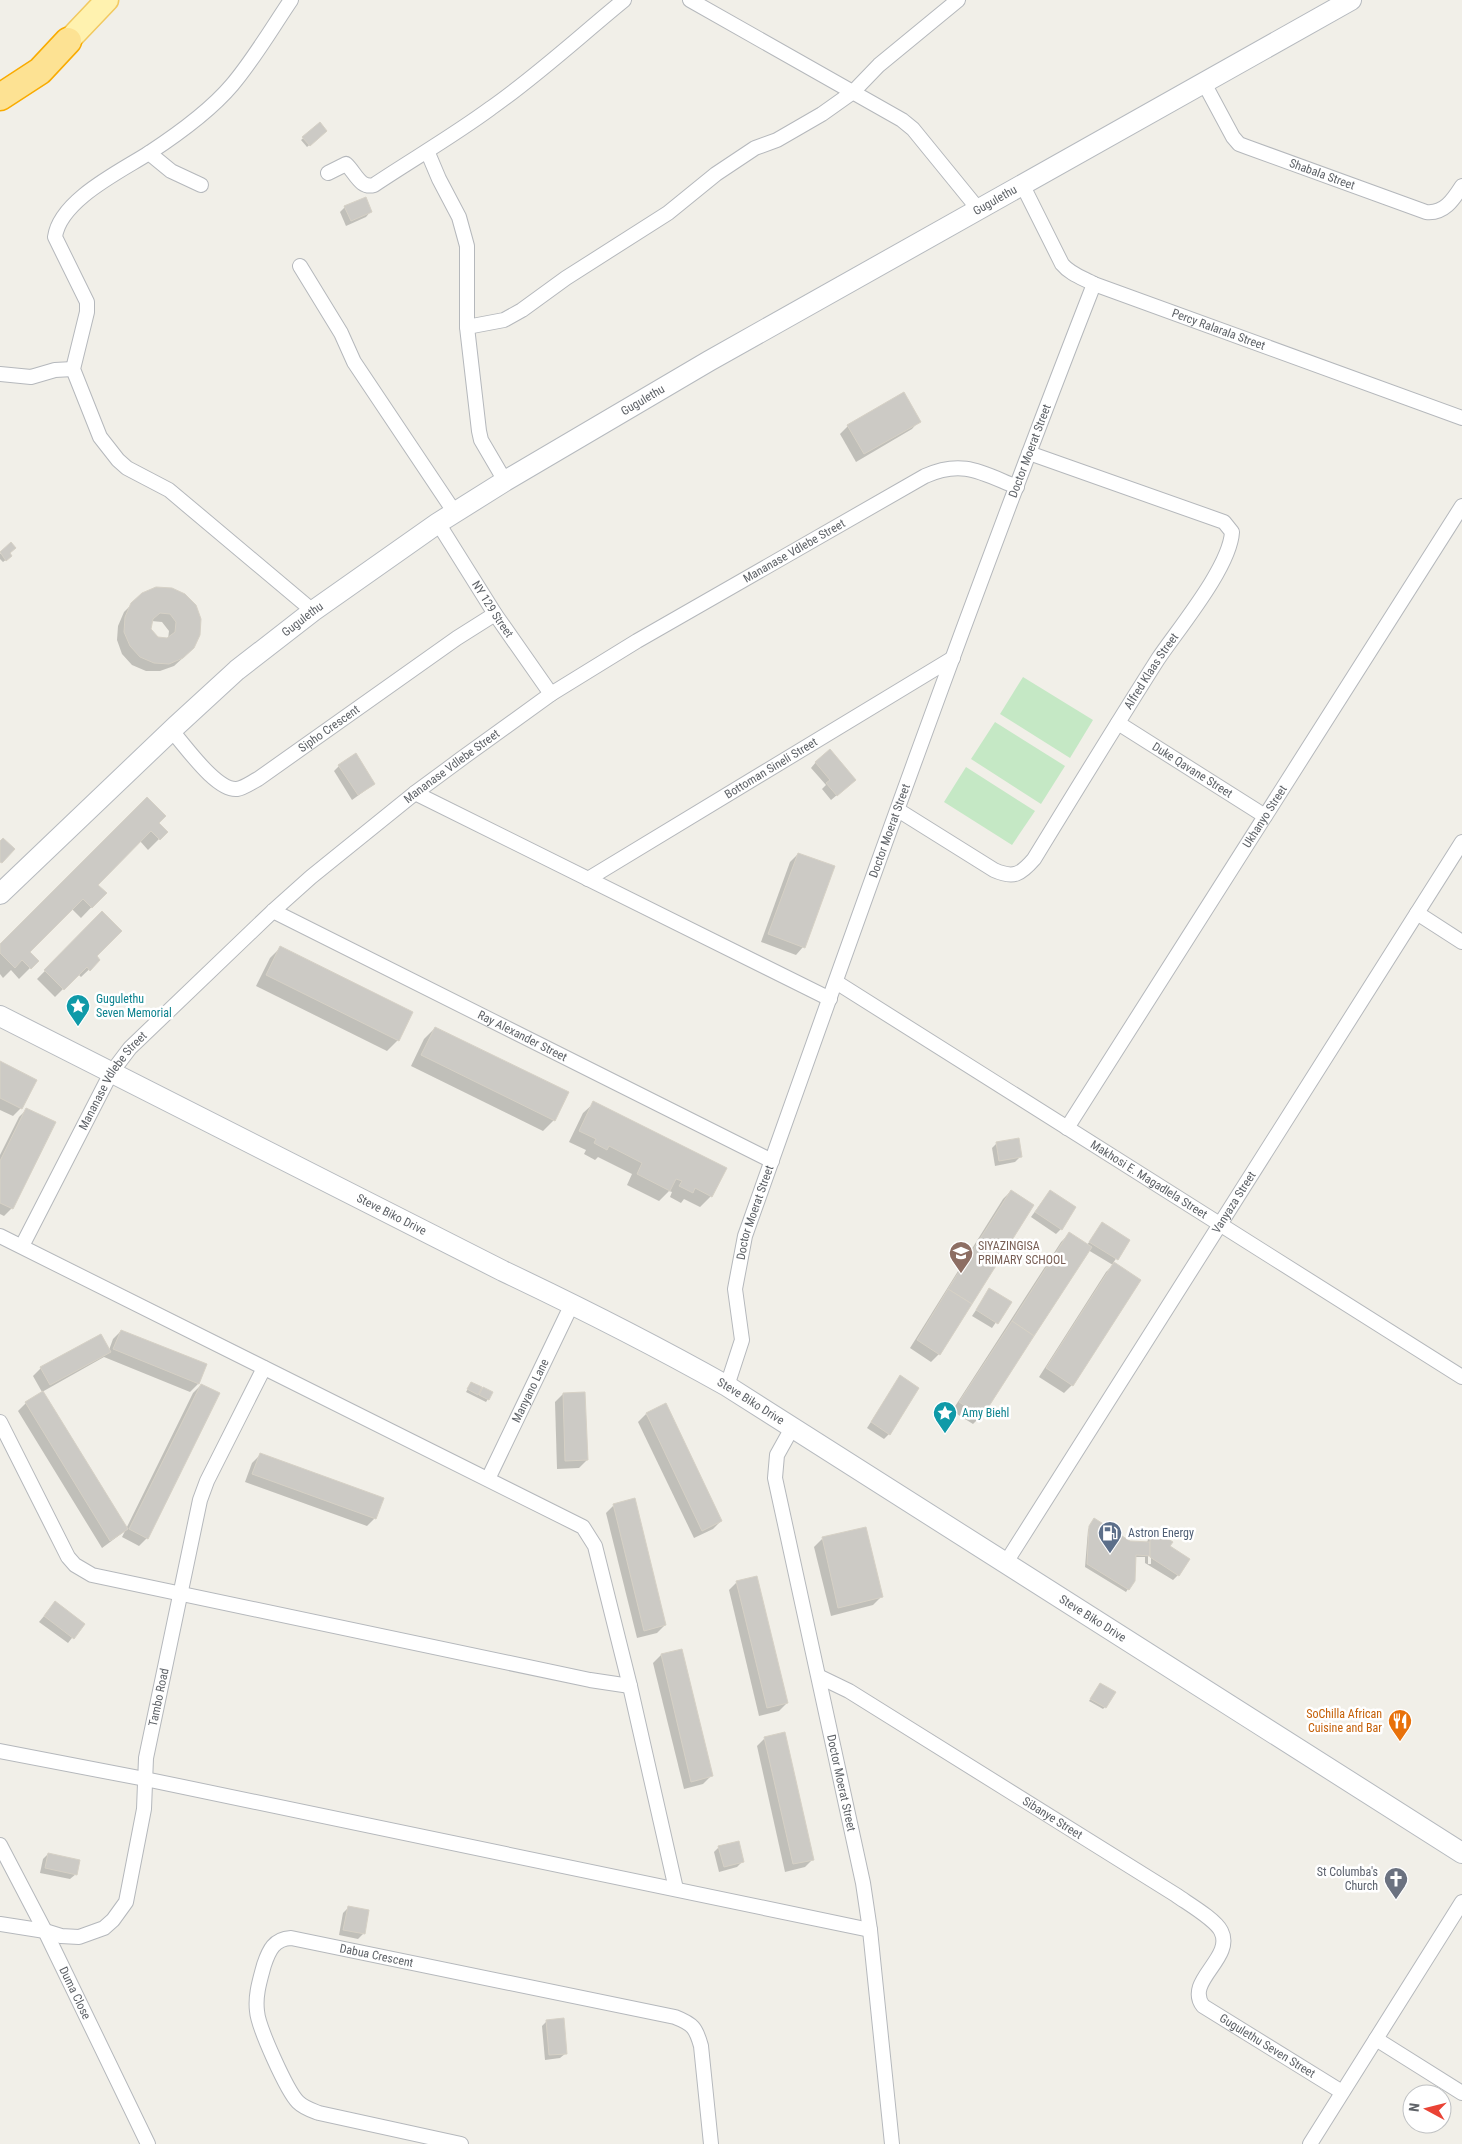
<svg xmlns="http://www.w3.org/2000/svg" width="1462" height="2144" font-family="'Roboto Condensed',sans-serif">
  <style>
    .green { fill: #c5e8c5 }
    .shadow { fill: #0003; fill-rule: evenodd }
    .building { fill: #cccac5; stroke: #d6d1c6; fill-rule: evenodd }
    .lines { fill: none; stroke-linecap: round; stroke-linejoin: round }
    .street-casing { stroke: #b5b8bc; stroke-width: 16 }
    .secondary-casing { stroke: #b6babf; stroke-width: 22 }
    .primary-casing { stroke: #f2c960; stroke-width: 25 }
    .highway-casing { stroke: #f9ab00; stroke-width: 29 }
    .street { stroke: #fff; stroke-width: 14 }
    .secondary { stroke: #fff; stroke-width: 20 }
    .primary { stroke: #fff2af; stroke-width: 22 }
    .highway { stroke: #fde293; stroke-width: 26 }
    .labels { text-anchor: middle; stroke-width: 5; stroke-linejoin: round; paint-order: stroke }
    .street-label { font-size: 12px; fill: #5f6368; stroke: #fff }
    .culture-label { font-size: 12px; fill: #0d838f; stroke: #fff; text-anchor: start }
    .education-label { font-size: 12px; fill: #785e54; stroke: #fff; text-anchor: start }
    .service-label { font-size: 12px; fill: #4e5e75; stroke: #fff; text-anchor: start }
    .food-label { font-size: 12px; fill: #c56008; stroke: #fff; text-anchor: end }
    .worship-label { font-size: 12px; fill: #5b616d; stroke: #fff; text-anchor: end }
  </style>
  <rect width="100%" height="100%" fill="#f1efe8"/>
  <g class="green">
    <path d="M1023,677L1093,720L1070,758L1000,714Z"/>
    <path d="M995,722L1065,766L1041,804L971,759Z"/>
    <path d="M966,767L1035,811L1012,845L944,802Z"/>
  </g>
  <g class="shadow">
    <path d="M320,124L326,131L307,147L301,140Z"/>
    <path d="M345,207L371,211L366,217L346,226L340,212Z"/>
    <path d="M919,421L912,429L856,462L840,434L848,426Z"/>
    <path d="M11,544L9,553L11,556L3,562L0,559V554Z"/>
    <path d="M171,589L185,656L174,666L160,671H146L132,665L122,654L117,640L118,626L124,612L132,604ZM151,621L162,622L169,631L168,639L157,638L150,629Z"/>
    <path d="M816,762L849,785L831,800L822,789L826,785L811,768Z"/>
    <path d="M339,766L374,784L352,800L334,771Z"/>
    <path d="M157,823L166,832L148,850L140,841L96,885L105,893L81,918L72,909L29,952L37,961L19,979L11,970L3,978L0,974V946Z"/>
    <path d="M798,854L803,947L796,955L761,942L790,862Z"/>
    <path d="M102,913L95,957L99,960L81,977L78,974L55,997L37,979Z"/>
    <path d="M280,948L398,1040L387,1051L256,986L270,958Z"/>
    <path d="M435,1028L554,1120L543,1131L411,1066L424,1039Z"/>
    <path d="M0,1063L21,1108L13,1116L0,1110Z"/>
    <path d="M594,1103L711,1196L700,1207L684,1199L681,1203L670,1197L672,1192L669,1191L659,1201L627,1185L632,1174L598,1157L595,1160L584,1154L586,1150L569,1142L583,1113Z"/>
    <path d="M27,1109L12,1208L4,1216L0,1214V1155L19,1117Z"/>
    <path d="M997,1143L1020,1157L1015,1162L995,1166L992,1148Z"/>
    <path d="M1011,1191L939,1354L931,1362L910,1348L1003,1199Z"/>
    <path d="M1050,1191L1061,1229L1056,1234L1031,1217Z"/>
    <path d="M1102,1224L1129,1240L1113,1263L1139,1280L1072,1385L1064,1393L1039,1377L1106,1272L1113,1265L1088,1250L981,1416L973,1424L952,1411L1061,1242L1069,1234L1087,1245Z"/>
    <path d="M990,1289L1010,1302L992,1328L972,1316Z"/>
    <path d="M121,1331L205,1365L198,1384L190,1392L104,1357L42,1392L33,1376L41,1368L109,1350L113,1339Z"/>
    <path d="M900,1377L889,1434L884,1439L867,1428Z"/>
    <path d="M471,1383L492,1393L486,1402L466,1392Z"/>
    <path d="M201,1385L147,1538L139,1546L122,1537L125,1531L102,1548L18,1411L26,1403L126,1529L193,1393Z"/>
    <path d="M563,1394L587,1460L579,1468L557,1469L555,1402Z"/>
    <path d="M646,1414L721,1521L713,1529L694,1538L638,1422Z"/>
    <path d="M260,1455L375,1518L367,1526L245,1482L252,1463Z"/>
    <path d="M614,1505L665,1625L657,1633L637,1638L606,1513Z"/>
    <path d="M1092,1522L1130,1542L1146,1543L1154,1531L1169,1547L1178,1575L1173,1580L1145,1563V1557H1135L1128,1589L1126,1592L1085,1567L1088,1530ZM1151,1553V1564H1148V1555Z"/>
    <path d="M865,1528L881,1597L873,1605L831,1616L814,1547L822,1539Z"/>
    <path d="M737,1582L787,1703L779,1711L759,1716L729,1590Z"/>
    <path d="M55,1603L83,1624L68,1643L39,1622Z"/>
    <path d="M681,1650L711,1776L703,1784L684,1789L653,1663L661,1655Z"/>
    <path d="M1100,1684L1105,1707L1103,1709L1089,1701Z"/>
    <path d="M765,1738L813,1859L805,1867L785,1872L757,1746Z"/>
    <path d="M719,1847L742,1862L737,1867L719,1872L714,1852Z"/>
    <path d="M48,1854L76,1874L70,1879L40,1873L43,1859Z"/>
    <path d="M348,1908L363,1934L358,1939L339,1935L343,1913Z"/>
    <path d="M547,2021L566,2053L560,2058L545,2060L542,2026Z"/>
  </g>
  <g class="building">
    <path d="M320,122L327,131L310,146L302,137Z"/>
    <path d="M366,197L372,212L351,221L344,206Z"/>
    <path d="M904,392L921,422L864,454L847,425Z"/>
    <path d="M11,542L16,548L10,553L12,556L6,561L0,552Z"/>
    <path d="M156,587L172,588L185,594L196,605L201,619L200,635L194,648L183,658L169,664L154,663L140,657L130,646L124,632L125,617L131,603L142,593ZM160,613L170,614L176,622L175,632L167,638L158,637L151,629L153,619Z"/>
    <path d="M830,749L856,780L837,796L826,783L830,780L815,762Z"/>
    <path d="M356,753L375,784L358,795L338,765Z"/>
    <path d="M147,797L166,816L159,823L168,832L160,840L151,831L98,885L107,893L92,908L83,899L30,952L39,961L31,969L22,960L15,968L0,953V944Z"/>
    <path d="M3,838L15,849L2,863L0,862V841Z"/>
    <path d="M798,853L835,866L805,948L768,934Z"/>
    <path d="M102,911L122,931L97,956L100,960L90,971L87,967L64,990L44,970Z"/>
    <path d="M280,946L413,1012L399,1041L266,975Z"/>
    <path d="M435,1027L569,1092L555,1121L421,1055Z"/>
    <path d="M0,1061L37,1080L22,1109L0,1098Z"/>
    <path d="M593,1101L727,1168L712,1197L695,1188L693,1193L679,1186L682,1181L676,1179L670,1191L637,1174L642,1163L609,1146L607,1150L594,1143L596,1139L579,1131Z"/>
    <path d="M26,1108L56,1122L13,1209L0,1203V1161Z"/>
    <path d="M1019,1138L1022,1157L999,1161L996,1142Z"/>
    <path d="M1011,1190L1034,1205L972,1304L948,1289Z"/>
    <path d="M1050,1190L1076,1207L1062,1230L1035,1212Z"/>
    <path d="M1102,1222L1130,1240L1118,1260L1089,1242Z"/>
    <path d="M1069,1232L1092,1247L1034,1336L1012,1321Z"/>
    <path d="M1114,1262L1141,1280L1073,1386L1046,1368Z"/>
    <path d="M989,1288L1012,1302L998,1324L976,1310Z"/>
    <path d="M948,1289L972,1304L940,1355L917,1340Z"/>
    <path d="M1012,1321L1034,1336L982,1417L959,1402Z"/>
    <path d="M121,1330L207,1364L199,1384L113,1349Z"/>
    <path d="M101,1334L111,1352L50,1385L40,1367Z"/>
    <path d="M900,1375L919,1388L890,1435L871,1422Z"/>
    <path d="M471,1382L482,1387L478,1395L467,1389Z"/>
    <path d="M201,1384L220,1393L148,1539L129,1529Z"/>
    <path d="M483,1387L493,1392L489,1400L479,1395Z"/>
    <path d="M43,1391L128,1529L110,1541L25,1402Z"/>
    <path d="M585,1392L588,1460L565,1461L563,1393Z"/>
    <path d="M666,1403L722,1521L702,1531L646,1413Z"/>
    <path d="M260,1453L384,1498L376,1519L252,1474Z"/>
    <path d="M635,1498L666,1625L644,1631L613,1504Z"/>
    <path d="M1094,1518L1130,1541L1150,1542V1556L1136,1555L1135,1581L1129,1590L1087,1564L1089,1526Z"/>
    <path d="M866,1527L883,1597L838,1608L822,1537Z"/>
    <path d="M1154,1530L1173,1542L1170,1546L1190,1559L1179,1576L1150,1557V1535Z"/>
    <path d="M757,1576L788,1703L767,1708L736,1581Z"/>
    <path d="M55,1601L85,1624L74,1639L44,1616Z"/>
    <path d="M682,1649L713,1776L691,1782L661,1654Z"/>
    <path d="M1100,1683L1116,1692L1106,1708L1090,1699Z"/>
    <path d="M785,1732L814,1860L793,1864L764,1737Z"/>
    <path d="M739,1841L744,1862L724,1867L718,1846Z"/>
    <path d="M48,1853L80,1860L77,1875L45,1868Z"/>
    <path d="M348,1906L369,1910L365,1934L343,1930Z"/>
    <path d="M564,2018L567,2054L549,2055L546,2020Z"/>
  </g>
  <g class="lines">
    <g class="street-casing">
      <g id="street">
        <path d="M291,0C272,28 254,59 232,85C210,111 178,134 149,153C121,171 60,200 55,237L87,302V312L73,369L100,437L118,460L127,468L169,490L313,611"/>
        <path d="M690,0L902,120L913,129L979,210"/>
        <path id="s1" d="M1204,83L1233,137L1239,144L1247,147L1426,212C1444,214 1453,200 1462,186"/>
        <path d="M149,153L171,171L201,185"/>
        <path d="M428,153L439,179L459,217L467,246V327L479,431L481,440L505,481"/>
        <path d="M328,173L346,164C355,172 360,189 374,185C413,159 453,136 491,108C538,75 580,36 624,0"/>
        <path id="s2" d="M1022,184L1062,264C1070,274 1083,278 1094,284L1462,418"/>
        <path d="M300,266L341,333L354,362L455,513"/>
        <path d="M467,327L504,320L522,310L566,278L668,213L716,174L755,148L777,140L822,114L853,92L879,65L958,0"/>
        <path d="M0,374L31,377L55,370L73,369"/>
        <path id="s3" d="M438,523L495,614L551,694"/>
        <path id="s4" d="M1118,723L1265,816"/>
        <path id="s5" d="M171,730C185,745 216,791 237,789C244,788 252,782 258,779L457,638L495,614"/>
        <path d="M415,793L830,999"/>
        <path id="s6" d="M898,810L994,870C1014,879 1021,874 1034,859C1075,792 1116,725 1158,659C1179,628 1230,567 1232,532L1224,522L1029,453"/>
        <path id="s7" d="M588,879L953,658"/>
        <path id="s8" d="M273,911L772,1161"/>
        <path d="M1417,913L1462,942"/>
        <path id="s9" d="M836,982L1462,1377"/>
        <path id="s10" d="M1067,1128L1462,506"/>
        <path d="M0,1236L583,1527L595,1546L630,1686L676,1889"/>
        <path id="s11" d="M22,1246L111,1073L130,1048L273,911L311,877L415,793L461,759L551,694L637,641L925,476C963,459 982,473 1017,487"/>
        <path id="s12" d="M727,1386L742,1340L735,1289L745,1236C858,917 971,599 1094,284"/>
        <path d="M0,1422L68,1557L75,1565L92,1575L590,1680L630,1686"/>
        <path id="s13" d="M792,1428L777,1455L775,1478L863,1883L870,1930L892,2144"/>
        <path id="s14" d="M488,1479L572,1304"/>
        <path id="s15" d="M1005,1564L1462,842"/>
        <path id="s16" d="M820,1677L849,1691L1176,1895C1187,1903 1215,1919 1221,1931C1235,1958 1184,1981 1203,2006L1342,2092"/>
        <path d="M0,1751L145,1779L870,1930"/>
        <path id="s17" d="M0,1845L45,1931L148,2144"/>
        <path id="s18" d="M0,1924L45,1931L61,1936L79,1937L104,1928L113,1920L126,1902L144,1809L146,1758L200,1500L207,1481L264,1368"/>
        <path d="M1376,2039L1462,2093"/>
        <path id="s19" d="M461,2144L319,2113C311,2110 304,2108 298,2102C287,2091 258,2027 257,2011C255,1995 260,1980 264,1965C269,1950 274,1939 291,1938L675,2017C693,2024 696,2028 701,2046L711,2144"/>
        <path d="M1310,2144L1462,1902"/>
      </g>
    </g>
    <g class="secondary-casing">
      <g id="secondary">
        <path id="s20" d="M0,894L176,726L237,670L313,611L438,523L505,481L709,361L1351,0"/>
        <path id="s21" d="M0,1016L503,1271C579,1307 654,1345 727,1386L1462,1853"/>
      </g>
    </g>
    <g class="primary-casing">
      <path id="primary" d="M68,41L107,0"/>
    </g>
    <g class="highway-casing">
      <path id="highway" d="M0,97L40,71L68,41"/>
    </g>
    <use href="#street" class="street"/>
    <use href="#secondary" class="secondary"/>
    <use href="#primary" class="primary"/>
    <use href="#highway" class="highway"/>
  </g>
  <defs>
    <g id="sight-pin" transform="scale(1.25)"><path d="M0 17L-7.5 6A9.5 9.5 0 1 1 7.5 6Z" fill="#0f9aa8" stroke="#fff"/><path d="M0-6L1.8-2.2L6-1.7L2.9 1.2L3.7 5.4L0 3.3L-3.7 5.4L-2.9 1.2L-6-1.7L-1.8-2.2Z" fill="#fff"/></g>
    <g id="school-pin" transform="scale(1.25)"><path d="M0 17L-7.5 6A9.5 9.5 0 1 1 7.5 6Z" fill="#8d6e63" stroke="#fff"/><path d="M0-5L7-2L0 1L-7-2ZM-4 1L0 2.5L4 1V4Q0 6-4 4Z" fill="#fff"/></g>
    <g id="fuel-pin" transform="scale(1.25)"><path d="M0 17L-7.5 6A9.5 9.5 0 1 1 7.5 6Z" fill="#5c6f8a" stroke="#fff"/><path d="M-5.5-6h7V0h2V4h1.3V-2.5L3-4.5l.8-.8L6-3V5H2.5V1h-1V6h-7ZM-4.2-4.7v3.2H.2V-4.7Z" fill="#fff"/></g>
    <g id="restaurant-pin" transform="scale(1.25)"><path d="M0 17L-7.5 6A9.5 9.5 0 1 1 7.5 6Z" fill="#e8710a" stroke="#fff"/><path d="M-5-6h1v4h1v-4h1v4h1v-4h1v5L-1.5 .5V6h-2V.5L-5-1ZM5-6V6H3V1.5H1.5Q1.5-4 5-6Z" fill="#fff"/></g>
    <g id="church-pin" transform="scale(1.25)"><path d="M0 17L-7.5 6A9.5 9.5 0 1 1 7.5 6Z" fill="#6b7280" stroke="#fff"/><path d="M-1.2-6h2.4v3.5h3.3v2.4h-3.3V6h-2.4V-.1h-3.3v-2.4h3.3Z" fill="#fff"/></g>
  </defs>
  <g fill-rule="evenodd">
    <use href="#sight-pin" x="78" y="1006"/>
    <use href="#school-pin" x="961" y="1253"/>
    <use href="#sight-pin" x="945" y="1413"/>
    <use href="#fuel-pin" x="1110" y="1533"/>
    <use href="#restaurant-pin" x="1400" y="1721"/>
    <use href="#church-pin" x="1396" y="1879"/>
  </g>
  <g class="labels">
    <g class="street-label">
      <text dy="4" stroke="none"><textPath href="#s1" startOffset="159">Shabala Street</textPath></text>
      <text dy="4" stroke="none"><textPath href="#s20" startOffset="1219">Gugulethu</textPath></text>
      <text dy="4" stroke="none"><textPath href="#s2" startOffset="260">Percy Ralarala Street</textPath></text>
      <text dy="4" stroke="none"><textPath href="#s20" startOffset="814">Gugulethu</textPath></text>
      <text dy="4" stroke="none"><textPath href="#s12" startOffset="989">Doctor Moerat Street</textPath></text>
      <text dy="4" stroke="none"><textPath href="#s11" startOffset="1059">Mananase Vdlebe Street</textPath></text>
      <text dy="4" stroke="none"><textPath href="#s3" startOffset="102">NY 129 Street</textPath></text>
      <text dy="4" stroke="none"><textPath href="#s20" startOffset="409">Gugulethu</textPath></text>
      <text dy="4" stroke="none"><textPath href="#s6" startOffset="381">Alfred Klaas Street</textPath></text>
      <text dy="4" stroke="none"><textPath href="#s5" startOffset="201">Sipho Crescent</textPath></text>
      <text dy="4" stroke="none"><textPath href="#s11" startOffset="654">Mananase Vdlebe Street</textPath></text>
      <text dy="4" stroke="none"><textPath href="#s7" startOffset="214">Bottoman Sineli Street</textPath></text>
      <text dy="4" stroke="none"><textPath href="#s4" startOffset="88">Duke Qavane Street</textPath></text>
      <text dy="4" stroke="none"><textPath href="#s10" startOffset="369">Ukhanyo Street</textPath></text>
      <text dy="4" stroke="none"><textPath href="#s12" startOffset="584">Doctor Moerat Street</textPath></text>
      <text dy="4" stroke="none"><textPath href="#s8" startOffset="279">Ray Alexander Street</textPath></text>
      <text dy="4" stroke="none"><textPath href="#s11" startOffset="189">Mananase Vdlebe Street</textPath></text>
      <text dy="4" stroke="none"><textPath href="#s9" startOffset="370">Makhosi E. Magadlela Street</textPath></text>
      <text dy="4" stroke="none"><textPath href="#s15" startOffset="428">Vanyaza Street</textPath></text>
      <text dy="4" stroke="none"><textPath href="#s12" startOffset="179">Doctor Moerat Street</textPath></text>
      <text dy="4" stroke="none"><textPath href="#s21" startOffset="439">Steve Biko Drive</textPath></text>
      <text dy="4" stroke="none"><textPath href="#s14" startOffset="98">Manyano Lane</textPath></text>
      <text dy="4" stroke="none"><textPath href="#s21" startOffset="844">Steve Biko Drive</textPath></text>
      <text dy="4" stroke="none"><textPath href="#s21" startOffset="1249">Steve Biko Drive</textPath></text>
      <text dy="4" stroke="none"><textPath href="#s18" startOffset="349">Tambo Road</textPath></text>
      <text dy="4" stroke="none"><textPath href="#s13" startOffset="366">Doctor Moerat Street</textPath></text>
      <text dy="4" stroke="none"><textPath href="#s16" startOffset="272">Sibanye Street</textPath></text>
      <text dy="4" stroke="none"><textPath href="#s19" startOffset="445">Dabua Crescent</textPath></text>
      <text dy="4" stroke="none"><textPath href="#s17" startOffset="166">Duma Close</textPath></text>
      <text dy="4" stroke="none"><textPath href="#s16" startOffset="634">Gugulethu Seven Street</textPath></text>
    </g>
    <g class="culture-label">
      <text x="96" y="1003">Gugulethu<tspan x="96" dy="14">Seven Memorial</tspan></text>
      <text x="962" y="1417">Amy Biehl</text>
    </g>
    <g class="education-label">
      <text x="978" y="1250">SIYAZINGISA<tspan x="978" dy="14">PRIMARY SCHOOL</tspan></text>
    </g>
    <g class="service-label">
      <text x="1128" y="1537">Astron Energy</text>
    </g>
    <g class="food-label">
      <text x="1382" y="1718">SoChilla African<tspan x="1382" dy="14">Cuisine and Bar</tspan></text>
    </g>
    <g class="worship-label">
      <text x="1378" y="1876">St Columba's<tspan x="1378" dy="14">Church</tspan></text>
    </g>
  </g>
  <g transform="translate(1427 2109) rotate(277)"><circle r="24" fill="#ffffff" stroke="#bfc1c3"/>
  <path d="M0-4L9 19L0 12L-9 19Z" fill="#ea4335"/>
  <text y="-8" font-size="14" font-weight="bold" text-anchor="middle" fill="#5f6368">N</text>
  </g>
</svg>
